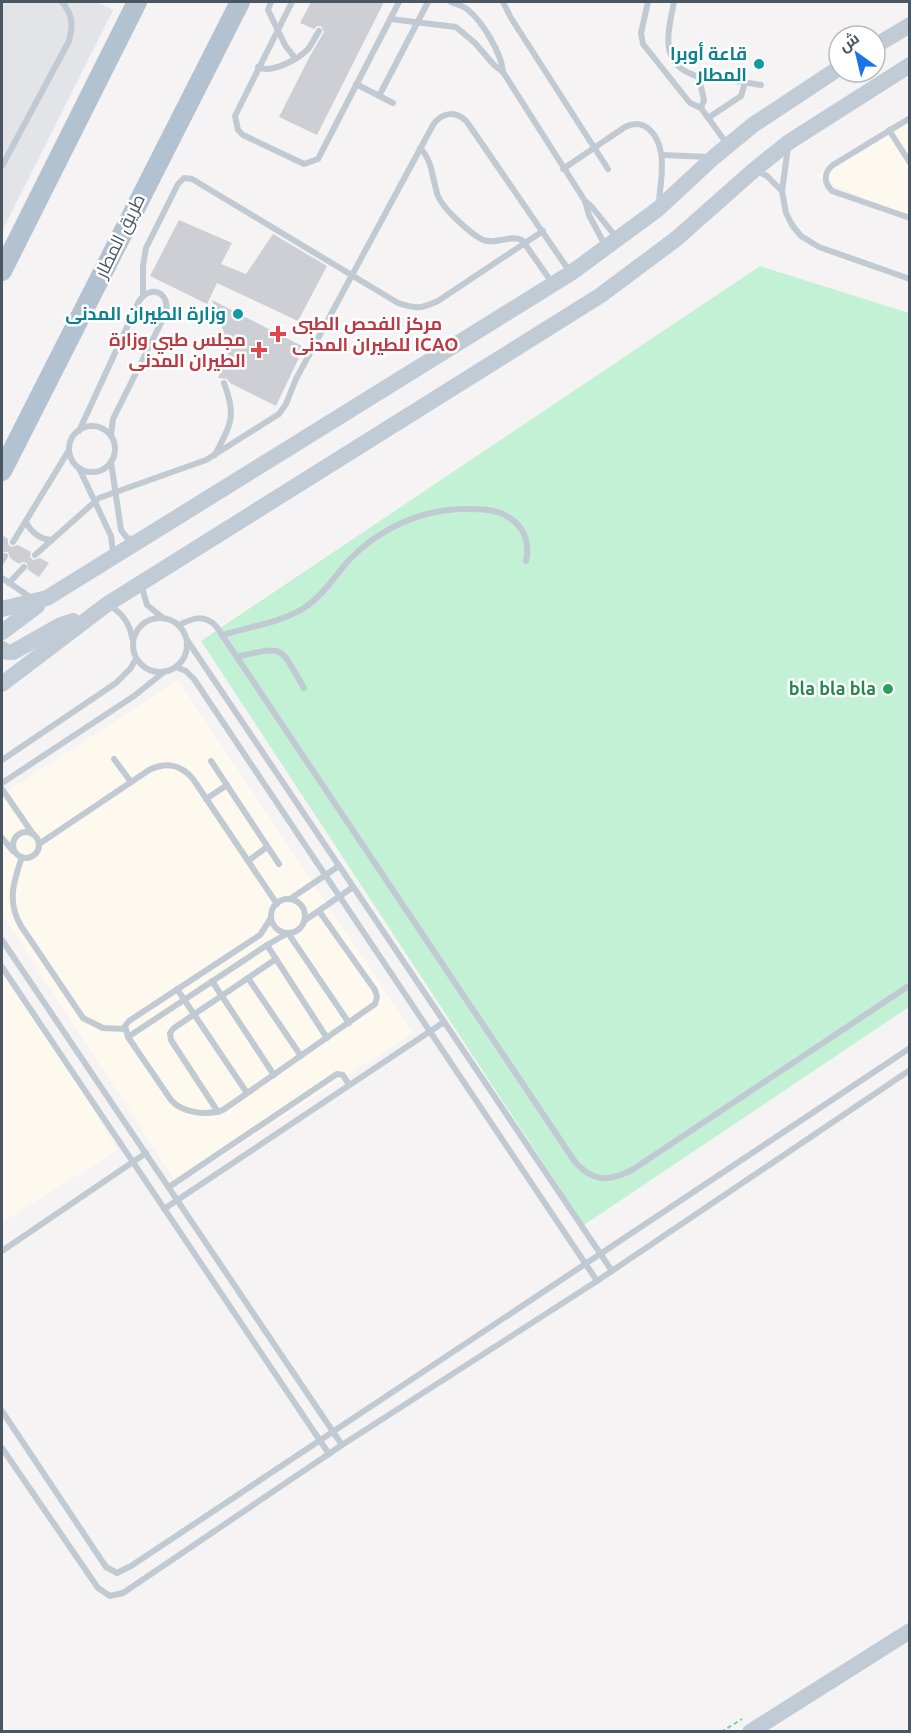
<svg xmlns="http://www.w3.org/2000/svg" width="911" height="1733" font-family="Ubuntu,Cairo,sans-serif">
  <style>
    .commercial { fill: #fdf9ef }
    .airport { fill: #e2e4e7 }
    .green { fill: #c3f1d5 }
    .building { fill: #cdcfd5 }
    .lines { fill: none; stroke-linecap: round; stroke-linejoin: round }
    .path { stroke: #7ad0a6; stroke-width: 2; stroke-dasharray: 4.5 3; stroke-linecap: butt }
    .lane { stroke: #c1cad2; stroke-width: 6 }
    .secondary { stroke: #c1cbd6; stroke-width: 16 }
    .primary { stroke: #b3c2d1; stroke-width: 20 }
    .culture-dot { fill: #0f9aa8; stroke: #fff; stroke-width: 2 }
    .health-dot { fill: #e0444e; stroke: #fff; stroke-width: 2 }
    .leisure-dot { fill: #2e9e5b; stroke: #fff; stroke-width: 2 }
    .labels { text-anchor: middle; stroke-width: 5; stroke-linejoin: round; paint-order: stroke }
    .culture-label { font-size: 18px; font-weight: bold; fill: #0d838f; stroke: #fff; text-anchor: end }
    .street-label { font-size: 18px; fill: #4a5661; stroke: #fff }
    .health-label { font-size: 18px; font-weight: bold; fill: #be3a42; stroke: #fff; text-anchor: start }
    .leisure-label { font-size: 18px; font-weight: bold; fill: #27864d; stroke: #fff; text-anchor: end }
  </style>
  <rect width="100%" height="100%" fill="#f5f3f3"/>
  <g class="commercial">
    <path d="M909,123V219L815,176Z"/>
    <path d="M178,680L413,1033L178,1185L2,914V795Z"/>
    <path d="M2,960L118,1150L2,1222Z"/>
  </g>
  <path class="airport" d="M2,2H97L113,10L2,231Z"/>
  <path class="green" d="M760,266L909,313V1007L584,1225L201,641Z"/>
  <g class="building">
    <path d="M311,2H384L317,135L279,117L311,54L324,32L321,26H317L314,29L300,23Z"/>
    <path d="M179,220L232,243L221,264L246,274L273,234L327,266L298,321L217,283L207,304L150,276Z"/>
    <path d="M212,300L304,347L276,406L230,383L227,379L218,378L230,349Z"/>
    <path d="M2,535L8,539V544L11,547L18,545L31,552L30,557L33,560L40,558L49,563L39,577L28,570L27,563L23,562L19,564L10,558L8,552H2Z"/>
  </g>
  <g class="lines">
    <path class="path" d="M721,1732L742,1719"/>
    <g class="lane">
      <path d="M271,2L268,10L285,45L295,58"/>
      <path d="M292,2L235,116L238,130L243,135L304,164L318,159L399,2"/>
      <path d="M451,2C457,4 464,6 468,10C482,21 502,54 503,72"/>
      <path d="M503,2L511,18L608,169"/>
      <path d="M648,2L641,33L643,44L690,103L701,108L704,100L699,78"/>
      <path d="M674,2C670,24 660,53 682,69C687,73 693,74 699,78L706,76L761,85"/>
      <path d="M390,19L456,27L475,43L494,65L503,72L585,201L592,207L616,237"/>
      <path d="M258,67C271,74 299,59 308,49C312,44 315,37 319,31"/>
      <path d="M356,84L393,103"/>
      <path d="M379,96L428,2"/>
      <path d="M701,108L727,144"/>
      <path d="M708,118L741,96L745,83"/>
      <path d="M910,118L833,165C824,172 823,182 832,191L910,218"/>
      <path d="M889,130L910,163"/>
      <path d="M788,147L782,191L786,213L792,225L801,236L819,247L910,279"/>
      <path d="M420,148C433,161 432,179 438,196C443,209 469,232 481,239C495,246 509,234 522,240L553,284"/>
      <path d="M662,155L709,157"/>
      <path d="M2,166L69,41C73,25 73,15 62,2"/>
      <path d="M563,169L625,127C645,117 658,135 661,153C664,168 660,187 659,202"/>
      <path d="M757,171L767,176L782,191"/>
      <path d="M585,201L589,215L606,247"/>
      <path d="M143,295V266L146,248L178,184L184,178L192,179L398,303C416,309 421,309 438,301L543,231"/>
      <circle cx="92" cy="449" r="23"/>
      <path d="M79,431L139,301C151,284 170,292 166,313L113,419L111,435"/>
      <path d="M215,455C231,423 237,417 224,383"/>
      <path d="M111,462L121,530L127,538L136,540"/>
      <path d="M79,468L111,536L113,552"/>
      <path d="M26,521C29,531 41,540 52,540"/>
      <path d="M13,542L69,450"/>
      <path d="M35,555L99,498L206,460L279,414L286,404L296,379L433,125C442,112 456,110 467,122L570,272"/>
      <path d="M2,561L5,556"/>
      <path d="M2,578L33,599"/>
      <path d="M9,583L24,567"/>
      <path d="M141,584L147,605L162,617"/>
      <path d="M110,606C122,613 130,624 132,638"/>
      <circle cx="160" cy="645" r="27"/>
      <path d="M179,625C193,618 204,614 216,626L575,1162C593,1182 608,1182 632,1170L910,985"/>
      <path d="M222,635C248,627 280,623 304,608C324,595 335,575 351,558C380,529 420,510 461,509C477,509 496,508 510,518C525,528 530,544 526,561"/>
      <path d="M187,640L612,1271"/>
      <path d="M237,657C286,645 279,646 304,688"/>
      <path d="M176,667L186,671L194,679L597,1281"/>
      <path d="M114,759L131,782"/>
      <path d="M2,760L116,683L130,669L136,659"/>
      <path d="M211,761L279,864"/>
      <path d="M2,783L134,696L164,672"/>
      <path d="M2,789L33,834"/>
      <path d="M206,799L227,785"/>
      <circle cx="26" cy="845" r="13"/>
      <path d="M2,838L13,851"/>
      <path d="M39,844L149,770C165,762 181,764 193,779L277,904"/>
      <path d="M22,857C13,883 7,902 21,926L83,1018L103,1028L125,1029"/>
      <path d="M248,861L267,847"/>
      <path d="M290,899L339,866"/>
      <circle cx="288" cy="916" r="17"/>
      <path d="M271,918L260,935L129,1021L125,1026L128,1037L171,1100C182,1113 207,1116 223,1110L375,1004L377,997L375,990L319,911"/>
      <path d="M304,921L353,887"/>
      <path d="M2,940L342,1445"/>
      <path d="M267,945L327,1038"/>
      <path d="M2,967L329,1454"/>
      <path d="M248,978L301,1056"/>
      <path d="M212,981L274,1075"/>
      <path d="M177,989L247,1093"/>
      <path d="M128,1037L267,945L288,933L349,1023"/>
      <path d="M218,1112L171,1040L170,1033L174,1028L276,959"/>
      <path d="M169,1187L337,1074L343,1075L349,1085"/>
      <path d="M164,1209L444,1022"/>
      <path d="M2,1251L146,1153"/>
      <path d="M2,1411L106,1567L117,1573L131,1566L910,1048"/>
      <path d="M2,1448L98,1588L110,1596L123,1593L342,1445L597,1281L910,1070"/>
    </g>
    <g class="secondary">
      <path d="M875,46L910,25"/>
      <path d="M2,609L47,598L571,273L658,209L714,157L753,125L839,68"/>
      <path d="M2,632L37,606"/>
      <path d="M2,649L7,652H13L61,625L73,621"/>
      <path d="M2,684L106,605L601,295L676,239L754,170L789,142L910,65"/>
      <path d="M750,1732L910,1631"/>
    </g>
    <g class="primary">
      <path d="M2,271L137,2"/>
      <path d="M2,471L240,2"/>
    </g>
  </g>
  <g class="culture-dot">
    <circle cx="759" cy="64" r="6"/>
    <circle cx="238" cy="314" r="6"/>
  </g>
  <g class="health-dot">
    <path d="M275 325h6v6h6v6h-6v6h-6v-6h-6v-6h6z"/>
    <path d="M256 341h6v6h6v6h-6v6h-6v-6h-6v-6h6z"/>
  </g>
  <circle class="leisure-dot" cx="888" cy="689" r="6"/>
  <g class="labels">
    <g class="culture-label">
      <text x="747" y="60">قاعة أوبرا<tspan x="747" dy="21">المطار</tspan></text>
      <text x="226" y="320">وزارة الطيران المدنى</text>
    </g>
    <g class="street-label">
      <text transform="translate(120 236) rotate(-64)" y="6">طريق المطار</text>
    </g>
    <g class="health-label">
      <text x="292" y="330">مركز الفحص الطبى<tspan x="292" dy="21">للطيران المدنى ICAO</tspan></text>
      <text x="246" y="346" text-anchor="end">مجلس طبي وزارة<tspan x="246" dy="21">الطيران المدنى</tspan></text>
    </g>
    <g class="leisure-label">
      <text x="876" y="695">bla bla bla</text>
    </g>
  </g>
  <rect width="911" height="1733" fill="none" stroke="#4a5661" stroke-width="6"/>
  <g transform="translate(857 54) rotate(326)"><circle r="28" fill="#ffffff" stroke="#b7bbc0" stroke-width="1.5"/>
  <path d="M0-4.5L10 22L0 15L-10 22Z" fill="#1a73e8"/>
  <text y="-9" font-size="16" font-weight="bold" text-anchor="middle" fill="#4a5661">ش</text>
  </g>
</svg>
